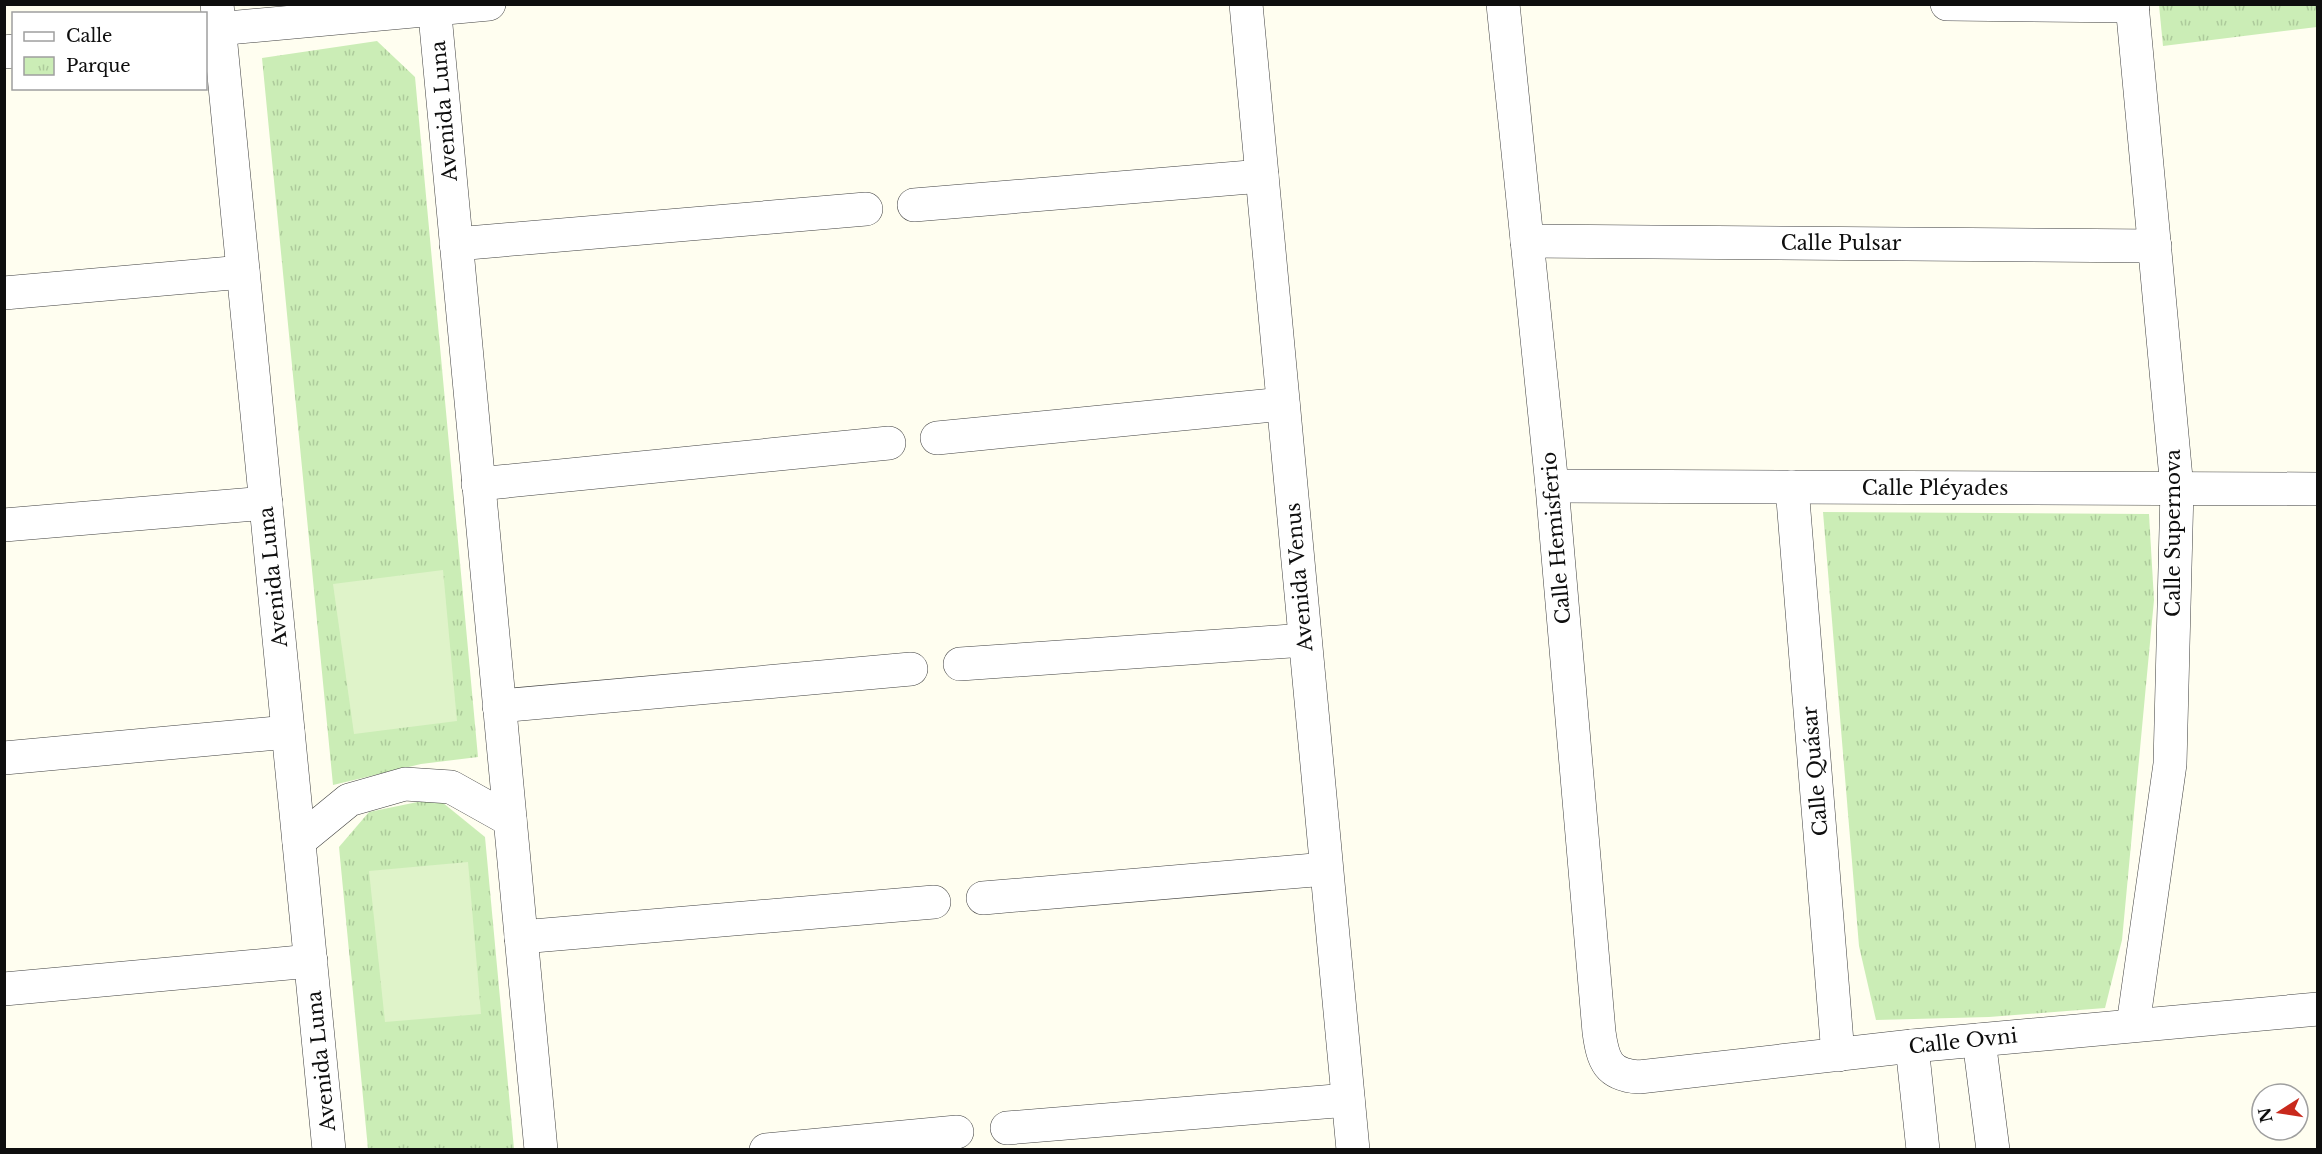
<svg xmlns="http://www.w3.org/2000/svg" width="2322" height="1154" font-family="'Libre Baskerville',serif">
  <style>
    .park { fill: url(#park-tufts) }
    .pitch { fill: #dff3c9 }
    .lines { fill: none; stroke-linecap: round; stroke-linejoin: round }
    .minor-casing { stroke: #414141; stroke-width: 34 }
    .minor { stroke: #fff; stroke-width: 33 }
    .labels { text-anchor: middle; stroke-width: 6; stroke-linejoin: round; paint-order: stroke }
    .street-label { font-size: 20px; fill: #0e0e0e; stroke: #fff }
  </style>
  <defs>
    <pattern id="park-tufts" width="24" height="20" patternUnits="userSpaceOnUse" patternTransform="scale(1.5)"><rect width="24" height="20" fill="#cbedb6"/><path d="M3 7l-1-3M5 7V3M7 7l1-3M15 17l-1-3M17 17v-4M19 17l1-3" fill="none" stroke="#adca9b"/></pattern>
  </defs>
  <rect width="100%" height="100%" fill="#fffef0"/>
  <g class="park">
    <path d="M2159,5H2317V27L2163,46Z"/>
    <path d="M377,41L415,77L478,757L421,764L333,785L262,58Z"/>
    <path d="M1823,512L2149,514L2154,600L2122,940L2105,1008L1989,1017L1876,1020L1859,946Z"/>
    <path d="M437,798L485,837L514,1149H368L339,847L369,812Z"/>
  </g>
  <g class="pitch">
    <path d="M443,570L457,721L354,734L333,584Z"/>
    <path d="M468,862L481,1014L385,1022L369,871Z"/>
  </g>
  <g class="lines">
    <g class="minor-casing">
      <g id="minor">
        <path d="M217,4L329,1150"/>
        <path d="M434,4L541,1150"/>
        <path d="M1246,4L1353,1150"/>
        <path d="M1503,4L1552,486L1599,1032C1603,1061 1608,1075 1639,1077L1912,1046L2318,1009"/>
        <path d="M1947,4L2133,6"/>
        <path d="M2132,4L2177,489L2170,764L2133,1025"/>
        <path d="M206,30L489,4"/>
        <path d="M4,52L14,51"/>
        <path d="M914,205L1262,176"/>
        <path d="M1527,241L2155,246"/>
        <path d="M456,244L866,209"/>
        <path d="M4,293L243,272"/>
        <path d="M937,438L1283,404"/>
        <path d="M478,484L889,443"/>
        <path d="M1552,486L2318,489"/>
        <path d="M1792,487L1838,1055"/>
        <path d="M4,525L266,503"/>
        <path d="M960,664L1305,640"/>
        <path d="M499,706L911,669"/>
        <path d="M4,758L288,732"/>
        <path d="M299,841L349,800L405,784L451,787L510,820"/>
        <path d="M983,898L1326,869"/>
        <path d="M521,937L934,902"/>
        <path d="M4,989L311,961"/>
        <path d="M1979,1040L1993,1150"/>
        <path d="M1912,1046L1923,1150"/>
        <path d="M1007,1128L1348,1100"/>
        <path d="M766,1150L957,1132"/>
      </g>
    </g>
    <use href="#minor" class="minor"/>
  </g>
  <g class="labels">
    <g class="street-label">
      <text transform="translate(444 111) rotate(-95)" y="7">Avenida Luna</text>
      <text x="1841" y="250">Calle Pulsar</text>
      <text x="1935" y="495">Calle Pléyades</text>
      <text transform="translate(2173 533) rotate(-90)" y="7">Calle Supernova</text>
      <text transform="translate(1556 538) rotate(-95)" y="7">Calle Hemisferio</text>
      <text transform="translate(273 577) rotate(-96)" y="7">Avenida Luna</text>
      <text transform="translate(1299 577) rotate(-95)" y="7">Avenida Venus</text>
      <text transform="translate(1815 771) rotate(-95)" y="7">Calle Quásar</text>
      <text transform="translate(1963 1041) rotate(-6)" y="7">Calle Ovni</text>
      <text transform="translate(321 1061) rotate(-96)" y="7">Avenida Luna</text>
    </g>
  </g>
  <rect width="2322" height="1154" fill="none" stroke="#0e0e0e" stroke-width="12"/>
  <rect x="12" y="12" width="195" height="78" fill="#ffffff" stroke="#9f9f9f" stroke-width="1.5"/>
  <rect x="24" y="32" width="30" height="9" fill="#ffffff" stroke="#9f9f9f" stroke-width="1.5"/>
  <text x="66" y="42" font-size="18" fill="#0e0e0e">Calle</text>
  <rect x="24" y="57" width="30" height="18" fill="url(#park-tufts)" stroke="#9f9f9f" stroke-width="1.5"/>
  <text x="66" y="72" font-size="18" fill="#0e0e0e">Parque</text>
  <g transform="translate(2280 1112) rotate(258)"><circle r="28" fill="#ffffff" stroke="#9f9f9f" stroke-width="1.5"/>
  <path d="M0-4.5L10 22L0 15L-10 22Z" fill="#c9291c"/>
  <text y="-9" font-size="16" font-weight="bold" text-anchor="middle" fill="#0e0e0e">N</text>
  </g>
</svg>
